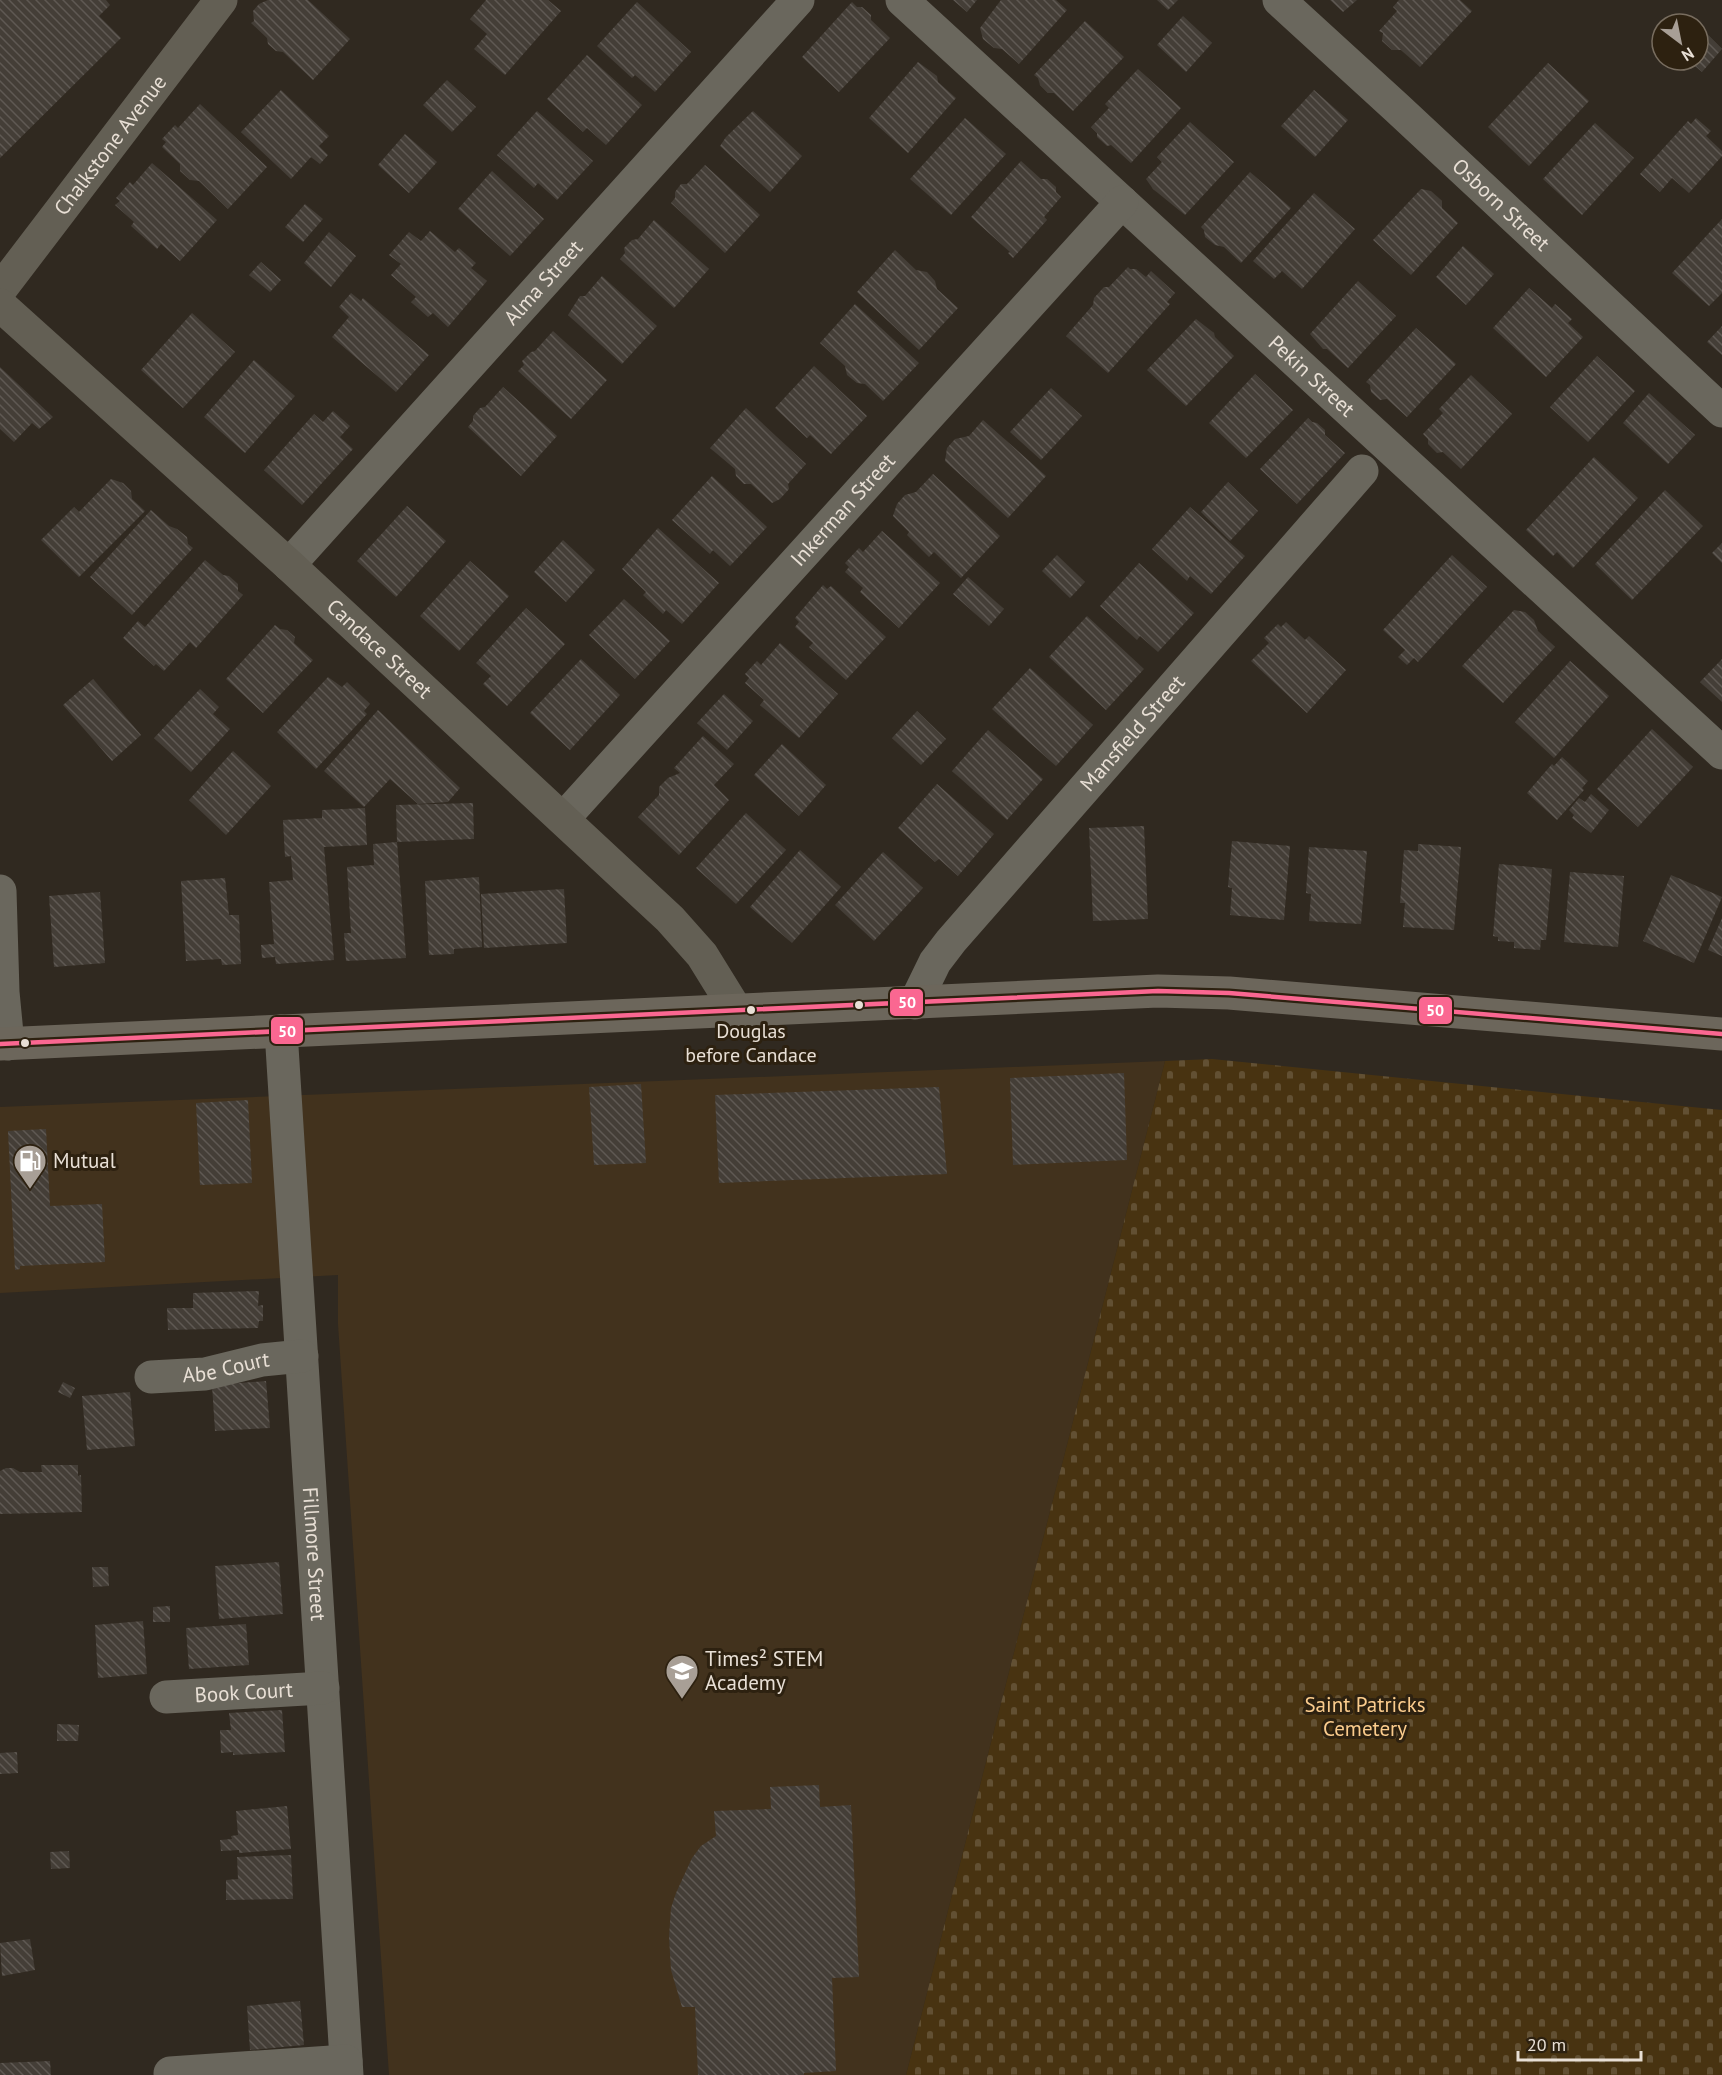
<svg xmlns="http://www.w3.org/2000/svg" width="1722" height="2075" font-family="'PT Sans',sans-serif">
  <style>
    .built { fill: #42321d }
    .cemetery { fill: url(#cemetery-stones) }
    .building { fill: url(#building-back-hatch) }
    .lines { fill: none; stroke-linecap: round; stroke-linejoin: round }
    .street { stroke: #6a675d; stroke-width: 33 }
    .secondary { stroke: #635f54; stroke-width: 33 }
    .primary { stroke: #6c665b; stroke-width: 33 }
    .bus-1-casing { stroke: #2d2110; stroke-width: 9 }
    .bus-1 { stroke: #fa6791; stroke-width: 4.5 }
    .bus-dot { fill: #e8dfd5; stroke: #2d2110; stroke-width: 2 }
    .labels { text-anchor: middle; stroke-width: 6; stroke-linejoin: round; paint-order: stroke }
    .bus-label { font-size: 20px; fill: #e8dfd5; stroke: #2d2110 }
    .street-label { font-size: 21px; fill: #e8dfd5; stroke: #2d2110 }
    .poi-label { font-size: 21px; fill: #e8dfd5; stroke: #2d2110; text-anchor: start }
    .park-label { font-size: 21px; fill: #fbcc8d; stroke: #2d2110 }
    .line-badge { stroke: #2d2110; stroke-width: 2 }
    .badge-label { font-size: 16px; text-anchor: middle; font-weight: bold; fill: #fff }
  </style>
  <defs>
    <pattern id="cemetery-stones" width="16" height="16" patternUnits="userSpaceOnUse" patternTransform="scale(1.5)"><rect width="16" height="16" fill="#483311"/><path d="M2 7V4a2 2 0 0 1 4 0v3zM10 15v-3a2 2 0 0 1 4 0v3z" fill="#625033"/></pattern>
    <pattern id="building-back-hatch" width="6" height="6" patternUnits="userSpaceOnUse" patternTransform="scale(1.5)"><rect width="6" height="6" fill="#443e37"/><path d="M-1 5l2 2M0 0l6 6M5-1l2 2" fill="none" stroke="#5f5953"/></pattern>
  </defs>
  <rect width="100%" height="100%" fill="#302920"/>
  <path class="built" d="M1165,1061L906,2075H389L338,1324V1275L0,1293V1107Z"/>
  <path class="cemetery" d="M1212,1059L1722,1110V2075H906L1165,1061Z"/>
  <g class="building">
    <path d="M0,0H106L110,5L99,16L121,38L0,158Z"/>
    <path d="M268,0H308L350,39L313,80L283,52L276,51L268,44L267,38L251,23L254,21L253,11L259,4Z"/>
    <path d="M486,0H548L561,11L505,75L474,49L487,34L470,19Z"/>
    <path d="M953,0H977L967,12Z"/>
    <path d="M1001,0H1056L1067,10L1019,64L1002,49L994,48L983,39L980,28Z"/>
    <path d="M1157,0H1178L1168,10Z"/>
    <path d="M1330,0H1357L1343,12Z"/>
    <path d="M1399,0H1460L1472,11L1420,67L1401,50H1392L1382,41L1383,33L1379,31L1397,11L1393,7Z"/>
    <path d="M637,2L691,52L655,92L635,75L632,78L597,46Z"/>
    <path d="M852,2L857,7H862L871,15V20L890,38L839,92L802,57Z"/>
    <path d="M1183,16L1212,43L1186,72L1157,45Z"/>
    <path d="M1085,21L1124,57L1073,111L1054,93H1048L1040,85L1038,78L1034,75Z"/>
    <path d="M1706,33L1722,49L1702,72L1688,60H1698V41Z"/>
    <path d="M587,55L642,105L606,145L587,128L583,132L547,99Z"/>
    <path d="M918,62L937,76L938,82L956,98L908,153L869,118Z"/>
    <path d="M1548,63L1589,101L1529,166L1488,127Z"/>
    <path d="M1138,69L1181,108L1131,163L1111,145L1107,146L1097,137V133L1091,127L1109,108L1105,104Z"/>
    <path d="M447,80L476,107L452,132L423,105Z"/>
    <path d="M281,90L329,136L319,146L328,155L320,164L311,157L291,179L241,132Z"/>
    <path d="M1314,90L1348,120L1315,157L1281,126Z"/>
    <path d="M200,104L267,167L228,209L199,181L190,180L180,171V164L162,147L166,142L162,139L175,125L178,128Z"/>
    <path d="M537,111L593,161L557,200L538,183L534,188L497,155Z"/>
    <path d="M753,111L802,156L770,192L720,146L726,137Z"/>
    <path d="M965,118L1006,154L951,215L910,179Z"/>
    <path d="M1696,118L1711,131L1706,136L1722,151V156L1689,193L1672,178L1660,192L1640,174L1688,121L1691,124Z"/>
    <path d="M1190,122L1234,162L1185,215L1153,189L1146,179L1162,162L1157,157Z"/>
    <path d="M1595,123L1634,158L1582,215L1543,179Z"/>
    <path d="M405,134L437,162L409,193L378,165Z"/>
    <path d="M1021,161L1041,179H1047L1056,187V192L1061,197L1044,217L1047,220L1013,258L1008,253L1010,252L971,217Z"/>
    <path d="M152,163L217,220L180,261L161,244L157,249L131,226L134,222L115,205L120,201L116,198L130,182L133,185Z"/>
    <path d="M705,165L760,215L725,253L671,203L675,198V192L681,184H687Z"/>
    <path d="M492,171L544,219L510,256L458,209Z"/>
    <path d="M1250,172L1291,208L1241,263L1224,247L1215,245L1205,237L1204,230L1201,227Z"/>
    <path d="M1421,189L1431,191L1442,201V208L1458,223L1411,275L1373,240Z"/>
    <path d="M1314,193L1355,229L1302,289L1282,271L1274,279L1253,261Z"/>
    <path d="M305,204L323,219L303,242L285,227Z"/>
    <path d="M1722,219V293L1709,306L1672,273Z"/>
    <path d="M654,220L709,269L674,308L620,259L625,253L624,248L632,240L638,239Z"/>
    <path d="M430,231L455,252L459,248L476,263L471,268L487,281L448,327L433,313L428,317L411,302L416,297L391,275L401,264L389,255L409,232L421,241Z"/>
    <path d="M329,232L356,256L331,287L304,263Z"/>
    <path d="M1463,246L1494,274L1466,305L1436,277Z"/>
    <path d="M895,250L916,270L927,272L935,281L937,289L958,308L919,350L857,292Z"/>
    <path d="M261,262L281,280L270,292L249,275Z"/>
    <path d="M1128,267L1130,269H1136L1146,277L1151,271L1175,293L1167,302L1170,304L1108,373L1066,336L1093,305L1094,298L1104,287H1109Z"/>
    <path d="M602,276L657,326L622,364L568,315L580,296H585Z"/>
    <path d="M1358,281L1396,316L1348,368L1327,349H1323L1310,334Z"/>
    <path d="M1529,288L1552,308L1555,304L1572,319L1568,323L1583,337L1546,377L1493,328Z"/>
    <path d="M351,293L361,301L363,298L429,355L396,392L332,337L349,317L339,307Z"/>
    <path d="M855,304L919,363L883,401L865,384L857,383L847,375L845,366L820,343Z"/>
    <path d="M192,313L235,352L183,408L141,370Z"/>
    <path d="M1196,319L1214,333L1215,337L1234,356L1186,406L1147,370Z"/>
    <path d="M1722,326V355L1707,342Z"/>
    <path d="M1416,328L1456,364L1407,417L1387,399L1380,400L1371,392L1370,385L1366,382Z"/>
    <path d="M553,331L607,380L571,419L518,371L524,365L522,361L531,352L535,351Z"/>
    <path d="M1597,356L1635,391L1588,442L1550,407Z"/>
    <path d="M254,360L295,396L245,453L204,417Z"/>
    <path d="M814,366L867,416L831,454L810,435L807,438L775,408Z"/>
    <path d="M0,367L53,417L39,429L32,423L14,442L0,429Z"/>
    <path d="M1255,374L1293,410L1246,458L1209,423Z"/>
    <path d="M1471,375L1512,414L1461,469L1443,452L1437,453L1428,444V439L1423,434L1443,413L1439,409Z"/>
    <path d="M503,387L557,436L521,476L468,427L473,421V416L480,408L485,407Z"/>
    <path d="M1051,388L1082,416L1041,460L1010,432Z"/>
    <path d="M1649,393L1695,435L1668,464L1623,423Z"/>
    <path d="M746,408L806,464L788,484L789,489L780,499L772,503L751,484H744L736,476L735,469L710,448Z"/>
    <path d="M333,411L350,426L340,437L353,449L302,505L264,470L314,414L323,422Z"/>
    <path d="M1308,418L1312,422L1317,423L1325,430V435L1345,453L1297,504L1260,469Z"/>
    <path d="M983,420L1046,476L1008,518L945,461L947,448L955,439L969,436Z"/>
    <path d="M1594,457L1638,498L1573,568L1557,552L1553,556L1526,530Z"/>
    <path d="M933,474L1000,536L961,578L934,552L929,557L907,535L909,532L893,516L897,504L905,495L916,492Z"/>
    <path d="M712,476L767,527L730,566L713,550L710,554L672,520Z"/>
    <path d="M111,479L123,483L131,491L132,499L145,511L79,577L41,540L74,507L79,512Z"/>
    <path d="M1228,482L1258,511L1230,541L1201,512Z"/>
    <path d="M1665,490L1703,526L1632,600L1595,564Z"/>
    <path d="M407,506L446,541L396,597L357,561Z"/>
    <path d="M1190,507L1245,556L1211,594L1190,576L1187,581L1152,549Z"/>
    <path d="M151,510L169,526L177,529L187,537L188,544L193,548L132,615L90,577Z"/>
    <path d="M658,528L719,583L682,624L666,610L663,614L643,595L646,592L622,569Z"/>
    <path d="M882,531L940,583L899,628L860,592L863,588L845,572L849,567L845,563L859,548L863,552Z"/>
    <path d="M563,540L595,570L566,602L534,572Z"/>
    <path d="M1722,543V563L1712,553Z"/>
    <path d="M1057,555L1085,582L1070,598L1042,571Z"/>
    <path d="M1452,555L1487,587L1418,662L1414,658L1407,665L1398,657L1405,650L1383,630Z"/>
    <path d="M205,560L223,575L229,576L238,584V591L243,595L196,648L190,642L164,671L156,664L154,666L123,638L138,621L145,627Z"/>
    <path d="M470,561L509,596L459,651L420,616Z"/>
    <path d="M1139,563L1194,613L1158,652L1140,636L1137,640L1100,606Z"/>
    <path d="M968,577L1004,609L989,626L953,594Z"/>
    <path d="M823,585L827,589L831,586L886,637L846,680L809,647L813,643L795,627L799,622L795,618Z"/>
    <path d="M624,599L670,641L635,679L589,635Z"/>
    <path d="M526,608L565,644L507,706L483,684L491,676L476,663Z"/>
    <path d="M1514,610L1525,612L1534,620L1538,631L1555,647L1503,703L1462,666Z"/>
    <path d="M1087,616L1144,669L1106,710L1049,657Z"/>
    <path d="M1286,622L1305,640L1309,636L1346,670L1307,713L1251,661L1269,643L1264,638L1278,624L1281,627Z"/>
    <path d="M275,625L280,629L287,630L295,637L294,643L313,660L263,713L226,679Z"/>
    <path d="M780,643L838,694L799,738L760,705L764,700L745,683L749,678L745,674L757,661L761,665Z"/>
    <path d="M581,659L620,695L570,750L530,713Z"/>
    <path d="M1722,659V702L1700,682Z"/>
    <path d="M1570,661L1609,696L1554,758L1515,722Z"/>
    <path d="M1030,668L1093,725L1056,766L992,709Z"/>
    <path d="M328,677L342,687L347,682L370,704L364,711L367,714L316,769L277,732Z"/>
    <path d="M93,679L141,735L112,761L63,705Z"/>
    <path d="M200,689L219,707L213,714L230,729L191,772L154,738Z"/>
    <path d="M724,694L753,721L727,750L697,723Z"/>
    <path d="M378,710L460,788L448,802L418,804L390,779L364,807L324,771Z"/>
    <path d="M917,711L946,739L921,765L892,738Z"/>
    <path d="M1652,729L1693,767L1638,827L1597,789Z"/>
    <path d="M988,730L1043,779L1007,820L952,771Z"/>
    <path d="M703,736L734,764L714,785L729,800L679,855L638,817L659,795V787L668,778L680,773L674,768Z"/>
    <path d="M782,744L826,785L799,816L754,775Z"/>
    <path d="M233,751L271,786L226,835L189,800Z"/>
    <path d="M1562,757L1588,781L1582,788L1584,790L1557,820L1527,793L1552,764L1554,766Z"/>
    <path d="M937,784L994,834L958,876L939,859L935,862L898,828Z"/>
    <path d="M1591,794L1609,810L1591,833L1572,818L1574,815L1569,810L1579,798L1585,802Z"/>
    <path d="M473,803L474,839L397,842L396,805Z"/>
    <path d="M365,808L367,845L324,847L334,960L276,964L275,957L262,958L261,945L274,944L269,882L293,880L291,856L285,857L283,820L322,818V810Z"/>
    <path d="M746,813L786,850L736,904L696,868Z"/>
    <path d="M1144,826L1148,919L1093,921L1089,828Z"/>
    <path d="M1232,841L1290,846L1284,920L1230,915L1232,888L1228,887Z"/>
    <path d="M397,842L406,958L346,961L344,933H351L347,867L374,865L373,844Z"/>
    <path d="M1418,844L1461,847L1454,930L1403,927L1405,903H1400L1404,850L1418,851Z"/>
    <path d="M1309,847L1367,851L1361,924L1309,921L1311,894L1306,893Z"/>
    <path d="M800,850L841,887L792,943L750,907Z"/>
    <path d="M883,852L923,888L874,941L835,905Z"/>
    <path d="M1499,864L1552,869L1546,940H1541L1540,950L1514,948V942L1498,941V937L1493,936Z"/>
    <path d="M1570,872L1624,876L1618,947L1564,942Z"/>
    <path d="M1671,875L1722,897L1694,963L1643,941Z"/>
    <path d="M479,877L482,947L454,949V954L429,955L425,881Z"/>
    <path d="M225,878L229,915H239L241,964L222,965L221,959L186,961L181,881Z"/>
    <path d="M564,889L567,943L484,948L481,894Z"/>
    <path d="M100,892L105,963L54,967L49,896Z"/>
    <path d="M1722,918V956L1708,950Z"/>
    <path d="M1124,1073L1127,1160L1013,1165L1010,1078Z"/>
    <path d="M641,1084L646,1163L594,1165L589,1087Z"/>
    <path d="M939,1087L947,1174L719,1183L715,1095Z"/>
    <path d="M248,1100L252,1183L200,1185L196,1103Z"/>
    <path d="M46,1129L50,1206L102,1204L105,1262L20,1266V1269L15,1270L8,1131Z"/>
    <path d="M259,1291L258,1306L263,1305V1321H259L258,1328L168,1330L167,1308H193V1293Z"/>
    <path d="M266,1381L270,1428L215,1431L212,1385Z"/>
    <path d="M63,1382L75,1388L70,1398L58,1392Z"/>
    <path d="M130,1392L135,1446L87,1450L82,1396Z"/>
    <path d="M41,1465H78V1476L81,1475L82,1512L0,1514V1471L6,1468H13L20,1472H42Z"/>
    <path d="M279,1562L283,1614L219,1619L215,1566Z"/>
    <path d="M92,1567H108L109,1586L93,1587Z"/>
    <path d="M170,1606V1622H153V1607Z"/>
    <path d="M143,1621L147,1674L98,1678L95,1625Z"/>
    <path d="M246,1624L249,1665L189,1669L186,1628Z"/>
    <path d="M282,1710L285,1752L233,1755V1752L221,1753L220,1730H231L229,1713Z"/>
    <path d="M57,1724L79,1725L78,1741H57Z"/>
    <path d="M17,1752L18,1773L0,1774V1753Z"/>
    <path d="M819,1785L820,1807L851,1805L859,1977L832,1978L836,2071L804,2073V2075H698L695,2007H682L671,1970L669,1937L671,1908L676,1893L692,1858L701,1846L716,1836L714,1811L771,1809L770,1787Z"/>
    <path d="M287,1806L291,1849L239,1853V1850L221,1851L220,1840L232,1839L231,1836L238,1835L236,1811Z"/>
    <path d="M69,1851L70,1868L51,1869L50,1852Z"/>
    <path d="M291,1855L293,1899L226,1900V1880L238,1879L237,1857Z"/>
    <path d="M30,1939L35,1970L2,1976L0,1943Z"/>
    <path d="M300,2001L304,2045L250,2050L247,2006Z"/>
    <path d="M50,2061L51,2075H0V2063Z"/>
  </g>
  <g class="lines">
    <g class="street">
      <path id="s1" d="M902,0L1722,753"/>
      <path id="s2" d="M1279,0L1397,108L1722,411"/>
      <path id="s3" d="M289,565L798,0"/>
      <path id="s4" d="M563,819L1122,202"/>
      <path d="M0,891L3,992L8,1044"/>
      <path id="s5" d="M915,1003L935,962L951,941L1362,471"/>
      <path id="s6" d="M281,1031L347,2075"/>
      <path id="s7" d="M151,1377L205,1374L262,1360L302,1356"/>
      <path id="s8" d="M166,1697L323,1688"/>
      <path d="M170,2073L346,2061"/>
    </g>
    <g class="secondary">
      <path id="s9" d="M0,290L221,0"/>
      <path id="s10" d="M0,305L289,565L670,919L702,955L736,1010"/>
    </g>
    <path class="primary" d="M0,1044L1158,991L1229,993L1722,1034"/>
    <g class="bus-1-casing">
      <path id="bus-1" d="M0,1044L1158,991L1229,993L1722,1034"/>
    </g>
    <use href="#bus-1" class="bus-1"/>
  </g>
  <defs>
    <g id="fuel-pin" transform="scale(1.725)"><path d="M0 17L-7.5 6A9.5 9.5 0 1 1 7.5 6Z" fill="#a89f96" stroke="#2d2110"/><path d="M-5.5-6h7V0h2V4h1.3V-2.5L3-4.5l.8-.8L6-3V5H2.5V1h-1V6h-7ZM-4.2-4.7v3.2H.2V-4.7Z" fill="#fff"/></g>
    <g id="school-pin" transform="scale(1.725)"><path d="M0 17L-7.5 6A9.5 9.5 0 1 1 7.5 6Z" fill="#a89f96" stroke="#2d2110"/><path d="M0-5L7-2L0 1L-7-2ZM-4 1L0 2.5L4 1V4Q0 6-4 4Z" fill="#fff"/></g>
  </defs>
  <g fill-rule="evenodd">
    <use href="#fuel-pin" x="30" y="1161"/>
    <use href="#school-pin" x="682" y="1671"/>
  </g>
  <g class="bus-dot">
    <circle cx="859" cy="1005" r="5"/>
    <circle cx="751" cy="1010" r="5"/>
    <circle cx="25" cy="1043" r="5"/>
  </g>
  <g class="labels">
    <g class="bus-label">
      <text x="751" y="1038">Douglas<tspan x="751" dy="24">before Candace</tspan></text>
    </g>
    <g class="street-label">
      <text dy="7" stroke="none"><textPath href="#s9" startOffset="182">Chalkstone Avenue</textPath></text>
      <text dy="7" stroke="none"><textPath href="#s2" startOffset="302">Osborn Street</textPath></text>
      <text dy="7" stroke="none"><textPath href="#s3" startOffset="380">Alma Street</textPath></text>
      <text dy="7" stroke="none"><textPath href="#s1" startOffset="556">Pekin Street</textPath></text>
      <text dy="7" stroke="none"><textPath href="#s4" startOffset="417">Inkerman Street</textPath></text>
      <text dy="7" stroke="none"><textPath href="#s10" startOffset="512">Candace Street</textPath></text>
      <text dy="7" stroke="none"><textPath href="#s5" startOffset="348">Mansfield Street</textPath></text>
      <text dy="7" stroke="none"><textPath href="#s7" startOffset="76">Abe Court</textPath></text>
      <text dy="7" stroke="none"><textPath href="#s6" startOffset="524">Fillmore Street</textPath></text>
      <text dy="7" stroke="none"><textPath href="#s8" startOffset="78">Book Court</textPath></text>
    </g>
    <g class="poi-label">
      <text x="53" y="1168">Mutual</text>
      <text x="705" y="1666">Times² STEM<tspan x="705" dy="24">Academy</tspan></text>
    </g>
    <g class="park-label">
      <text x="1365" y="1712">Saint Patricks<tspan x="1365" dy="24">Cemetery</tspan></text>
    </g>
  </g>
  <g class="line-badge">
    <rect x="889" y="988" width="35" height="29" rx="6" fill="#fa6791"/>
    <rect x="1418" y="996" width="35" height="29" rx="6" fill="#fa6791"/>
    <rect x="270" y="1016" width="34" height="29" rx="6" fill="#fa6791"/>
  </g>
  <g class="badge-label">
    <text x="907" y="1008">50</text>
    <text x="1435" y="1016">50</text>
    <text x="287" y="1037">50</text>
  </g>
  <g transform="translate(1680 42) rotate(148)"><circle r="28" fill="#2d2110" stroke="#786d5f" stroke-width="1.5"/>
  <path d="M0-4.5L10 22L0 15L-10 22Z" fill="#a89f96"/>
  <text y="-9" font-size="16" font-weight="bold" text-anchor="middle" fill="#e8dfd5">N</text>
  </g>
  <path d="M1518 2051v9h123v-9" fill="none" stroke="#e8dfd5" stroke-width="3"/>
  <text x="1527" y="2051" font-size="18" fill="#e8dfd5" stroke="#2d2110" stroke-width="4.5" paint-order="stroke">20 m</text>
</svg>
